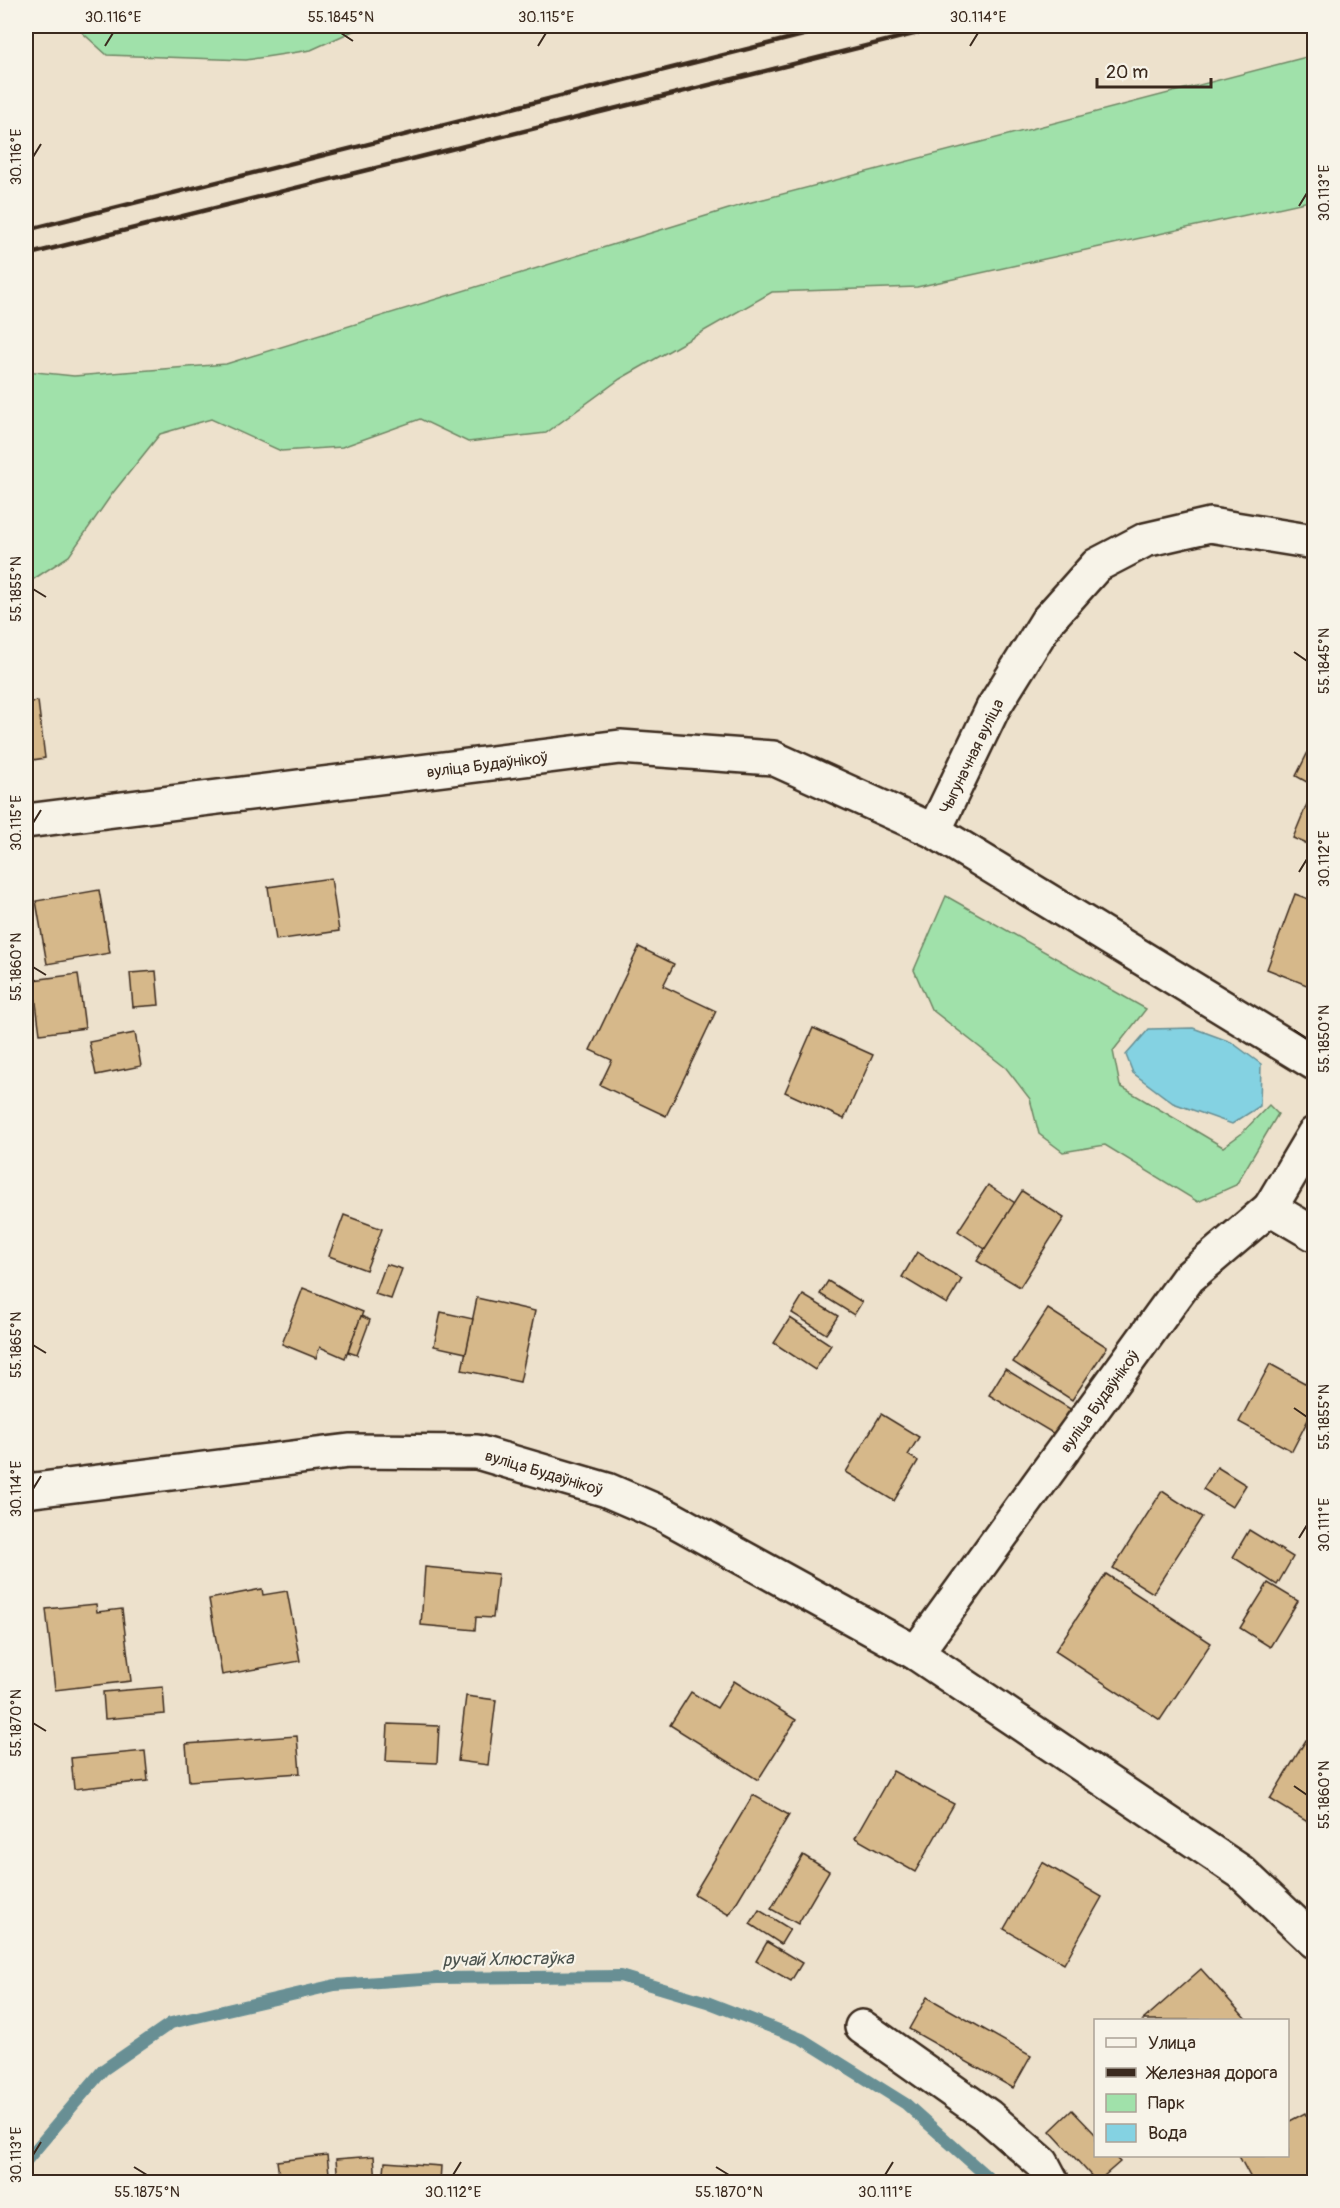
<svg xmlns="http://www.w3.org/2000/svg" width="1340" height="2208" font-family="Pangolin,sans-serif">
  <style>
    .green { fill: #a0e1aa; stroke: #6e8664; stroke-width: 1.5 }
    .water { fill: #84d2e2; stroke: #678f94; stroke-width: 1.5 }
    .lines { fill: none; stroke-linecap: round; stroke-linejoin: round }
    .stream { stroke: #678f94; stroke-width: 12 }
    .building { fill: #d6b88a; stroke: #3b2a1e; stroke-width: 1.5 }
    .minor-casing { stroke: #3b2a1e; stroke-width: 38 }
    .minor { stroke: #f7f3e8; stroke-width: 33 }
    .rail { stroke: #3b2a1e; stroke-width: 4.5 }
    .ticks { fill: none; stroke: #3b2a1e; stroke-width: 2 }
    .labels { text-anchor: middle; stroke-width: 4.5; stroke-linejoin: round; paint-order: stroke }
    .street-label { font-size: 16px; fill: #3b2a1e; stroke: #f7f3e8 }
    .water-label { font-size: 18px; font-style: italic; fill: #4d544f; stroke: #f7f3e8 }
    .neatline { fill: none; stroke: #3b2a1e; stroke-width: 2 }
    .ticks-label { font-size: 15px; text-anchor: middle; fill: #3b2a1e }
  </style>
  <rect width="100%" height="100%" fill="#ede1cc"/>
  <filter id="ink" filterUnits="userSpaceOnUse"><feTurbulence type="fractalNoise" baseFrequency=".0167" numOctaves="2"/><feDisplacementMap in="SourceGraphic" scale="12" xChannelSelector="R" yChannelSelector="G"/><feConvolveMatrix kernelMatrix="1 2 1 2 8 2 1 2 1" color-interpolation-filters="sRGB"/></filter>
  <g filter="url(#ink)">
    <g class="green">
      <path d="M75,26H364L311,50L246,60L107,55Z"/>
      <path d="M1314,55V200L917,287L772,292L620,379L546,433L468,442L420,419L342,447L281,451L211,419L160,434L112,494L69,556L26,584V371L74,376L226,364L748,203Z"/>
      <path d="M946,896L1146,1009L1113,1051L1120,1086L1223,1147L1241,1134L1269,1105L1278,1114L1236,1185L1198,1202L1105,1145L1063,1152L1039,1134L1030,1099L1006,1068L931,1009L914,970Z"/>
    </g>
    <path class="water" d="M1193,1028L1231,1042L1261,1064L1260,1106L1232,1124L1173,1103L1133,1073L1126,1055L1149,1029Z"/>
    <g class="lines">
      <path class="stream" d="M26,2161L103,2070L171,2023L335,1985L437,1978L620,1976L707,2002L802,2039L906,2104L993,2182"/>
    </g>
    <g class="building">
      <path d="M38,701L45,758L26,761V703Z"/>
      <path d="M1308,752L1314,755V786L1296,776Z"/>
      <path d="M1307,804L1314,807V847L1293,838Z"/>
      <path d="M331,878L339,931L276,940L268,887Z"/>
      <path d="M99,890L110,953L47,964L36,901Z"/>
      <path d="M1295,894L1314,901V988L1267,969Z"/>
      <path d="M639,947L674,964L663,986L716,1011L666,1116L600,1085L612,1060L590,1050Z"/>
      <path d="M156,971L159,1005L133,1007L130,973Z"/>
      <path d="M78,974L85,1028L40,1034L33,980Z"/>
      <path d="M813,1028L873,1055L844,1119L785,1092Z"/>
      <path d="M135,1033L141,1066L96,1075L89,1042Z"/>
      <path d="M988,1185L1015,1203L985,1249L958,1231Z"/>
      <path d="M1022,1191L1064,1218L1020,1287L977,1261Z"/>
      <path d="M344,1215L382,1229L366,1270L329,1256Z"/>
      <path d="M917,1252L962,1279L947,1304L902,1277Z"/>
      <path d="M386,1264L402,1269L391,1299L375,1294Z"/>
      <path d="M828,1281L862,1302L854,1315L820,1294Z"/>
      <path d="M303,1288L363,1312L345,1358L320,1347L316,1358L282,1344Z"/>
      <path d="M803,1295L838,1316L826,1334L792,1313Z"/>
      <path d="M477,1298L535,1311L520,1382L462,1370Z"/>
      <path d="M1048,1309L1107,1347L1072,1400L1013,1362Z"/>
      <path d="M441,1312L473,1319L466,1353L434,1346Z"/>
      <path d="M361,1316L370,1320L357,1355L348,1352Z"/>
      <path d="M790,1318L831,1345L815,1370L774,1343Z"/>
      <path d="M1270,1364L1314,1388V1408L1292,1451L1239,1422Z"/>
      <path d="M1005,1369L1072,1410L1056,1435L989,1395Z"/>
      <path d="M881,1414L919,1437L908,1455L918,1461L894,1501L846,1472Z"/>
      <path d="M1217,1467L1246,1485L1232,1507L1203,1489Z"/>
      <path d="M1162,1491L1202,1517L1153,1593L1113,1568Z"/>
      <path d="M1249,1530L1293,1557L1277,1585L1233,1557Z"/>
      <path d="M425,1567L498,1574L493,1618L476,1617L475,1630L421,1625Z"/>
      <path d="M1106,1574L1211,1643L1160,1720L1055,1651Z"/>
      <path d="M1268,1583L1298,1601L1270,1647L1240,1628Z"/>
      <path d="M262,1589L263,1595L287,1591L300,1661L222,1675L209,1599Z"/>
      <path d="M96,1604L97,1612L122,1609L131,1681L55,1690L46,1609Z"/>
      <path d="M734,1681L796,1720L758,1780L670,1725L691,1692L717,1708Z"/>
      <path d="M163,1687L165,1714L105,1719L103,1692Z"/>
      <path d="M466,1696L496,1700L488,1765L458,1761Z"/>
      <path d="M388,1724L439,1726L437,1763L386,1761Z"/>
      <path d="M297,1736L300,1773L189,1781L186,1744Z"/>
      <path d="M1306,1740L1314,1745V1826L1270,1799Z"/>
      <path d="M145,1751L148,1781L74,1789L71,1758Z"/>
      <path d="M893,1771L954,1804L915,1872L855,1838Z"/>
      <path d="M753,1795L789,1815L729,1915L694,1894Z"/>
      <path d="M803,1855L829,1871L798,1924L771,1909Z"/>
      <path d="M1042,1862L1102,1897L1064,1964L1004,1929Z"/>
      <path d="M759,1910L790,1929L781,1944L750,1924Z"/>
      <path d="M767,1942L802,1963L791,1981L756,1961Z"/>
      <path d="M1201,1969L1247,2020H1143Z"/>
      <path d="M927,1997L1031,2056L1013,2088L909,2029Z"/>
      <path d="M1072,2110L1096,2135V2156H1114L1120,2162L1097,2182L1050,2131Z"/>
      <path d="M1305,2113L1314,2132V2182H1253L1239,2156H1288V2122Z"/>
      <path d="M327,2155L330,2182H280L277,2161Z"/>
      <path d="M374,2156L376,2182H338L336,2159Z"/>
      <path d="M385,2162L441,2166L440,2182H383Z"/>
      <path d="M246,2174L249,2182H222Z"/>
    </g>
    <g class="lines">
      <g class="minor-casing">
        <g id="minor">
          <path d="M26,821L620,747L773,758L934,831L1314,1063"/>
          <path d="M934,831L993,708L1047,621L1097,565L1145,540L1210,525L1314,542"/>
          <path d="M1270,1208L1314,1134"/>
          <path d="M26,1491L349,1451L477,1452L607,1490L665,1515L916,1653L1241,1872L1314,1941"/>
          <path d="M916,1653L1188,1278L1270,1208L1314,1234"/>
          <path d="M862,2027L988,2116L1042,2163L1052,2182"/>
        </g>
      </g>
      <use href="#minor" class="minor"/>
      <g class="rail">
        <path d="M26,230L839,26"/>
        <path d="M26,255L946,26"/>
      </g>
    </g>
  </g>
  <path class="ticks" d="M341,33L353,41M105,46L113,33M538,46L546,33M970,46L978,33M33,157L41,144M1299,206L1307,193M33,589L46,597M1294,652L1307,661M33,823L41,810M1299,872L1307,859M33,967L46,975M1294,1030L1307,1039M33,1345L46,1353M1294,1408L1307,1417M33,1489L41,1476M1299,1538L1307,1525M33,1723L46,1731M1294,1786L1307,1795M33,2155L41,2142M134,2167L147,2175M716,2167L729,2175M453,2175L461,2162M885,2175L893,2162"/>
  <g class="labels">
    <g class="street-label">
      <text transform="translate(971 756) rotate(-64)" y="6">Чыгуначная вуліца</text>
      <text transform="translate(487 764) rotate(-7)" y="6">вуліца Будаўнікоў</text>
      <text transform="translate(1099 1401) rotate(-54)" y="6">вуліца Будаўнікоў</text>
      <text transform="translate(544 1472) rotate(17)" y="6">вуліца Будаўнікоў</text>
    </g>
    <g class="water-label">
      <text transform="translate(508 1959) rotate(-1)" y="6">ручай Хлюстаўка</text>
    </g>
  </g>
  <rect width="1340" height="2208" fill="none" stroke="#f7f3e8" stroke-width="66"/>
  <rect x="1094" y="2019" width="195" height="138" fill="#f7f3e8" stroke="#aca397" stroke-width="1.5"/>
  <rect x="1106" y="2038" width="30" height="9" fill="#f7f3e8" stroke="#aca397" stroke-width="1.5"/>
  <text x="1148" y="2049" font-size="18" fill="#3b2a1e">Улица</text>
  <rect x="1106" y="2068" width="30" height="9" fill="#3b2a1e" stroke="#aca397" stroke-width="1.5"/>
  <text x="1148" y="2079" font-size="18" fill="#3b2a1e">Железная дорога</text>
  <rect x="1106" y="2094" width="30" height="18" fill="#a0e1aa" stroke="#aca397" stroke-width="1.5"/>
  <text x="1148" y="2109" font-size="18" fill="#3b2a1e">Парк</text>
  <rect x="1106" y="2124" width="30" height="18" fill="#84d2e2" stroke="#aca397" stroke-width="1.5"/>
  <text x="1148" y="2139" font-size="18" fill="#3b2a1e">Вода</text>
  <path d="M1097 78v9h114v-9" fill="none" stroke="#3b2a1e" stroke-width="3"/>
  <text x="1106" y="78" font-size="18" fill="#3b2a1e" stroke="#f7f3e8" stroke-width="4.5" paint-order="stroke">20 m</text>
  <rect x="33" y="33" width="1274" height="2142" class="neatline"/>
  <g class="ticks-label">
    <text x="113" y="22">30.116°E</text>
    <text x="341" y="22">55.1845°N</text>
    <text x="546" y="22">30.115°E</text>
    <text x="978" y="22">30.114°E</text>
    <text transform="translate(16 157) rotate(-90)" y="5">30.116°E</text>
    <text transform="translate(1324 193) rotate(-90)" y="5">30.113°E</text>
    <text transform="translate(16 589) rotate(-90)" y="5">55.1855°N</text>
    <text transform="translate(1324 661) rotate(-90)" y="5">55.1845°N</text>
    <text transform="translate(16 823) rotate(-90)" y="5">30.115°E</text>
    <text transform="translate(1324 859) rotate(-90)" y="5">30.112°E</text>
    <text transform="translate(16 967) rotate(-90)" y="5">55.1860°N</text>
    <text transform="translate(1324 1039) rotate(-90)" y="5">55.1850°N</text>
    <text transform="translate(16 1345) rotate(-90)" y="5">55.1865°N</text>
    <text transform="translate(1324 1417) rotate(-90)" y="5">55.1855°N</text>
    <text transform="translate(16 1489) rotate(-90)" y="5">30.114°E</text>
    <text transform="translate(1324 1525) rotate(-90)" y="5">30.111°E</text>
    <text transform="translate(16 1723) rotate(-90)" y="5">55.1870°N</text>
    <text transform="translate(1324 1795) rotate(-90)" y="5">55.1860°N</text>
    <text transform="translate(16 2155) rotate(-90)" y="5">30.113°E</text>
    <text x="147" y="2197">55.1875°N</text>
    <text x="453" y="2197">30.112°E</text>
    <text x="729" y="2197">55.1870°N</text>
    <text x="885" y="2197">30.111°E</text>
  </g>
</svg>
